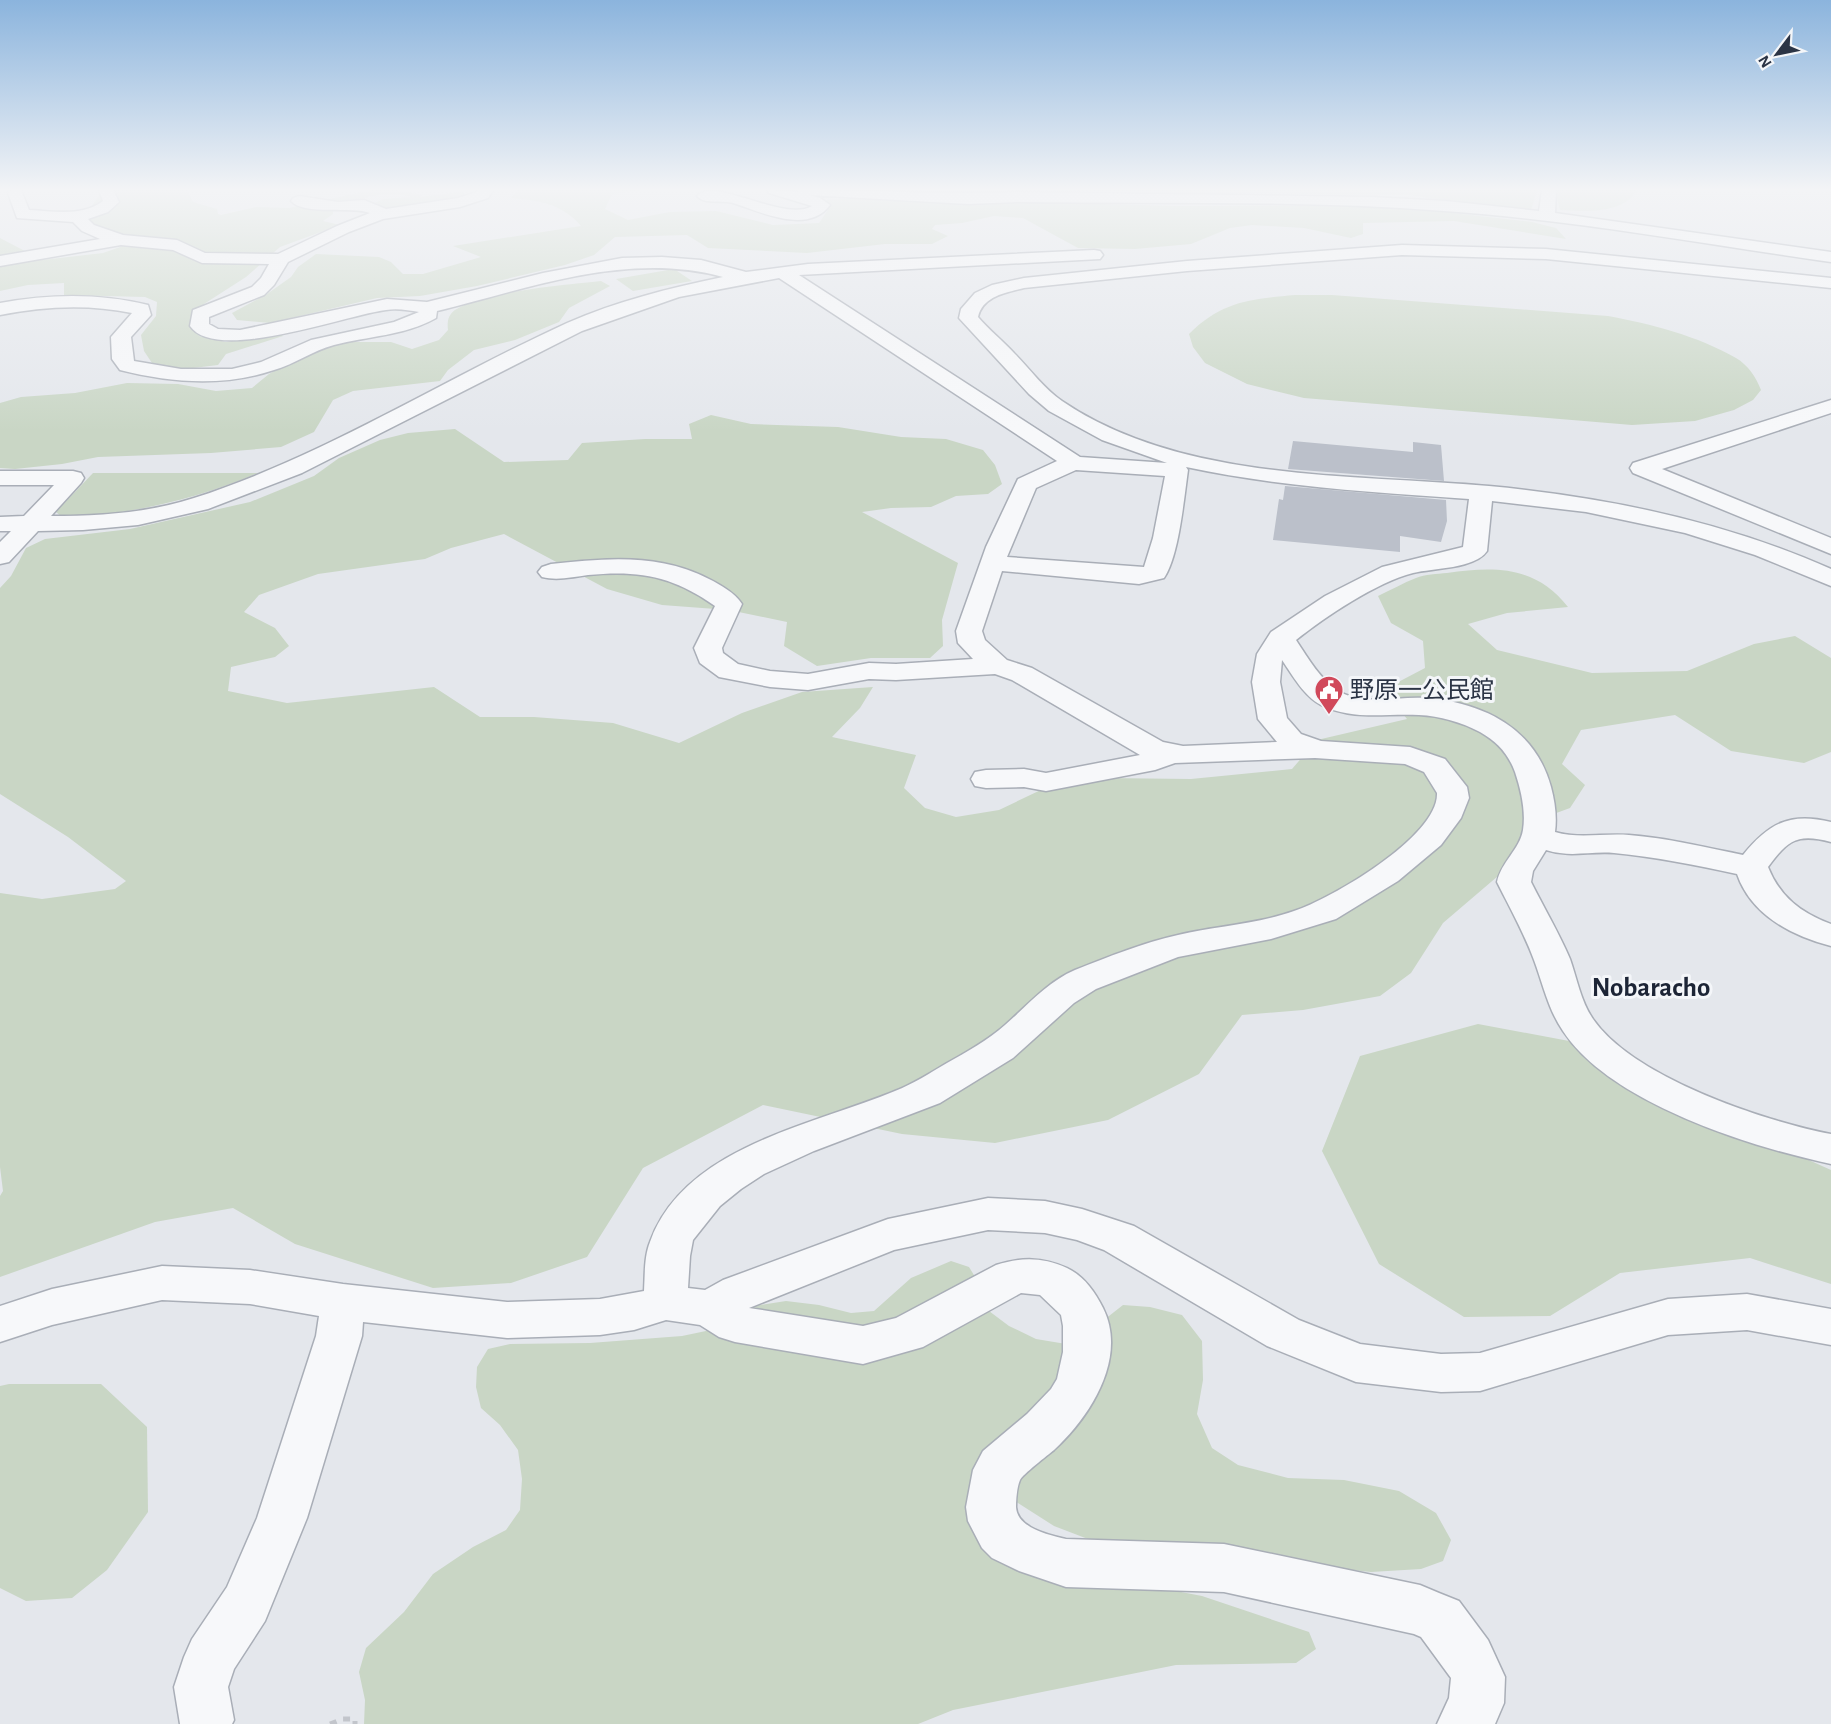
<svg xmlns="http://www.w3.org/2000/svg" width="1831" height="1724" font-family="'Alegreya Sans','Noto Sans JP',sans-serif">
  <style>
    .green { fill: #c9d6c5 }
    .building { fill: #bbc0ca }
    .lines { fill: none; stroke-linecap: round; stroke-linejoin: round }
    .minor-casing { stroke: #a9aeb7; stroke-width: 3 }
    .path { stroke: #c2c5cb; stroke-width: 5; stroke-dasharray: 7 7; stroke-linecap: butt }
    .minor { fill: #f7f8fa; fill-rule: evenodd }
    .labels { text-anchor: middle; stroke-width: 6; stroke-linejoin: round; paint-order: stroke }
    .poi-label { font-size: 24px; fill: #2b3445; stroke: #f4f6f9; text-anchor: start }
    .quarter-label { font-size: 27px; font-weight: bold; fill: #1d2536; stroke: #f4f6f9 }
  </style>
  <rect width="100%" height="100%" fill="#e4e7ec"/>
  <g class="green">
    <path d="M107,190H187L193,202L217,209L218,214L221,215L256,207L289,208L371,190H395L423,195L420,197L459,192L464,193V197L458,200L390,211L372,204L384,199L411,197C383,189 359,199 333,210V214L323,221L340,225L280,247L246,277L204,304L193,322L199,336L226,342L278,332L283,336L226,354L218,365L185,369L152,363L144,351L141,335L156,316L157,302L145,297L64,295V283L28,285L0,291V238L42,260L103,253L126,245L88,222L85,216L100,194Z"/>
    <path d="M517,190H644L612,194L605,209L628,220L670,212L716,211L773,225L819,223L828,210L827,200L864,198L1178,206L1347,205L1417,209L1532,222L1556,228L1566,239L1454,221L1363,223V234L1351,238L1304,228L1252,225L1230,228L1191,244L1135,249L1078,248L1023,218L994,216L962,223L935,225L932,229L948,236L932,244H885L807,253L708,248L687,235L615,237L594,255L565,265L477,286L420,296L377,298L270,323L237,320L232,313L267,294L291,277L298,267L316,254L379,257L391,262L403,274H423L481,257L453,246L581,226C563,204 538,200 511,198Z"/>
    <path d="M1022,190H1537L1531,210H1518L1410,195Z"/>
    <path d="M1558,190H1637C1623,215 1584,211 1560,210L1556,193Z"/>
    <path d="M674,269L692,281L633,291L616,279Z"/>
    <path d="M601,281L610,286L569,308L559,322L515,340L474,350L448,370L440,381L353,391L333,400L314,432L281,447L211,453L98,457L62,464L15,469L0,468V403L21,397L75,393L127,383L178,384L216,391L252,388L269,374L303,355L348,342H391L412,349L439,340L448,330C447,322 448,315 455,310C485,291 565,285 601,281Z"/>
    <path d="M1295,295H1332L1608,316C1651,324 1698,336 1736,358C1748,365 1756,377 1761,390L1753,400L1734,410L1695,421L1632,425L1304,398L1247,384L1205,363L1193,347L1189,334C1222,301 1251,299 1295,295Z"/>
    <path d="M711,415L751,424L838,427L901,437L946,439L983,450L995,465L1002,484L988,494L956,496L931,507L891,508L862,512L958,563L942,620L943,646L930,658H871L817,666L784,646L787,622L729,610L662,605L607,589L504,534L451,548L425,559L318,574L259,595L244,612L275,628L289,646L275,657L231,667L228,691L287,703L434,687L480,717H534L613,723L679,743L742,713L802,692L873,687L860,708L832,737L916,755L904,788L925,808L956,817L999,810L1045,788L1103,778L1191,779L1292,769L1317,740L1407,719L1383,690L1425,668L1423,641L1391,623L1378,596C1391,590 1403,583 1416,578C1425,574 1437,574 1447,573C1496,566 1536,566 1568,607L1507,613L1468,624L1497,650L1592,673L1687,671L1754,644L1795,636L1831,658V752L1804,763L1731,751L1675,715L1581,730L1562,764L1585,785L1570,808L1529,823L1498,876L1443,923L1411,973L1380,996L1303,1010L1242,1015L1199,1074L1108,1120L995,1143L902,1134L763,1105L643,1168L587,1257L511,1283L433,1288L295,1244L233,1208L155,1222L0,1277V1196L3,1191L0,1167V893L42,899L115,889L126,881L68,837L0,794V588L11,576L26,548L45,539L130,529L250,502L314,476L339,458L380,440L408,433L455,429L504,462L568,460L582,443L645,439H692L689,424Z"/>
    <path d="M93,473H258C195,500 132,514 63,518L56,512Z"/>
    <path d="M1478,1024L1585,1044L1669,1111L1773,1144L1831,1170V1284L1750,1258L1620,1273L1550,1316L1464,1317L1379,1264L1322,1151L1360,1056Z"/>
    <path d="M951,1261L969,1267L977,1280L985,1308L1009,1326L1036,1339L1072,1345L1123,1305L1150,1307L1182,1315L1202,1341L1203,1380L1197,1414L1212,1448L1238,1465L1288,1478L1344,1480L1399,1491L1436,1513L1451,1540L1443,1561L1421,1569L1371,1572L1101,1544L1054,1526L1004,1494L999,1560L1015,1569L1067,1577L1129,1582L1202,1596L1309,1632L1316,1649L1296,1663L1176,1665L953,1710L918,1724H364L365,1700L359,1672L366,1648L404,1612L433,1574L473,1547L506,1530L520,1510L522,1479L518,1450L500,1425L481,1408L476,1387L477,1367L488,1349L510,1344L590,1343L682,1336L725,1327L753,1306L786,1301L819,1305L851,1313L874,1311L911,1278Z"/>
    <path d="M9,1384H101L147,1427L148,1512L107,1570L72,1598L26,1601L0,1588V1386Z"/>
  </g>
  <g class="building">
    <path d="M1293,441L1413,452V442L1441,445L1444,481L1288,469Z"/>
    <path d="M1285,486L1446,500L1447,521L1441,542L1400,536V552L1273,540L1279,499L1283,500Z"/>
  </g>
  <g class="lines">
    <g class="minor-casing">
      <g id="minor">
        <path d="M11,190H21L29,210C54,211 82,217 103,201L99,190H113L119,202L108,212L88,219L94,225L123,235L177,240L205,253L278,254L337,226L370,213C353,206 304,216 291,201L293,198L299,196L338,202L364,200L386,209L458,198L477,192L478,190H493L488,198L460,207L383,219L349,232L288,262L274,285L264,295L209,317V324L218,329L240,330L387,299L427,302L543,273L622,258L662,257L701,260L746,272L808,264L1094,250L1100,251L1103,255L1100,259L799,275L1080,457L1167,463L1102,440L1049,411L1029,394L959,318L961,309L975,293L992,285L1024,278L1187,261L1402,245L1546,249L1831,278V288L1546,259L1402,255L1187,271L1024,288C1005,293 983,296 978,317C989,330 1002,340 1014,353C1030,369 1043,388 1062,401C1181,482 1351,474 1489,486C1606,497 1723,521 1831,569V586L1755,555L1685,533L1586,512L1492,501L1487,551C1475,569 1433,568 1413,573C1377,582 1325,617 1296,640C1308,658 1321,681 1340,692C1366,706 1398,696 1426,698C1484,703 1535,728 1551,787C1555,802 1557,817 1555,832C1578,839 1604,833 1629,835C1667,838 1705,847 1743,855C1769,823 1790,812 1831,822V842C1797,833 1788,840 1768,867C1780,897 1801,913 1831,924V946C1792,936 1751,915 1737,874C1696,865 1656,857 1614,853C1589,851 1571,858 1546,850L1533,871L1531,882C1544,908 1559,933 1570,959C1577,979 1581,1002 1593,1019C1633,1077 1763,1121 1831,1134V1164C1751,1147 1610,1103 1563,1031C1548,1009 1543,984 1534,960C1524,933 1510,908 1497,882C1501,862 1520,849 1523,830C1526,811 1521,790 1515,772C1508,753 1497,742 1480,732C1461,722 1440,716 1419,715C1385,713 1353,721 1321,705C1304,696 1293,676 1282,660L1280,682L1287,718L1301,734L1321,741L1410,747L1445,759L1467,787L1469,798L1461,818L1441,845L1398,881L1336,919L1271,939L1178,957L1096,989L1074,1003L1013,1058L940,1103L814,1151L764,1174L741,1189L720,1206L693,1240L690,1256L688,1288L705,1290L723,1280L888,1219L988,1198L1045,1201L1082,1209L1134,1226L1299,1320L1360,1344L1441,1354L1480,1353L1668,1299L1747,1294L1831,1309V1345L1747,1330L1668,1335L1480,1391L1441,1392L1356,1382L1267,1346L1104,1250L1077,1240L1045,1233L988,1230L894,1250L749,1308L863,1326L896,1318L996,1265C1022,1257 1042,1257 1067,1268C1084,1276 1095,1292 1103,1308C1128,1358 1090,1417 1054,1450C1048,1455 1022,1475 1020,1480C1017,1487 1016,1499 1016,1507C1017,1528 1049,1535 1066,1539L1224,1544L1420,1585L1439,1593L1459,1601L1488,1640L1505,1677L1504,1703L1495,1724H1437L1449,1698L1451,1678L1421,1637L1414,1634L1224,1592L1066,1587L1019,1571L992,1558L982,1548L968,1521L966,1507L973,1470L983,1451L1027,1414L1051,1389L1057,1379L1063,1352V1326L1061,1315L1040,1295L1021,1293L923,1347L863,1364L735,1342L719,1337L700,1325L666,1320L634,1330L600,1335L507,1338L363,1322L362,1336L307,1518L265,1621L234,1669L228,1687L234,1720L232,1724H180L174,1687L184,1657L192,1639L227,1587L257,1518L316,1336L319,1316L250,1304L162,1300L52,1325L0,1342V1306L52,1289L162,1266L250,1270L343,1284L507,1302L600,1299L644,1291C645,1275 644,1257 650,1242C684,1147 813,1125 895,1091C913,1084 930,1073 947,1063C967,1052 988,1040 1005,1025C1027,1006 1047,982 1075,970C1108,957 1142,943 1178,935C1216,926 1257,924 1294,911C1331,899 1439,836 1437,793L1424,772L1405,764L1315,758L1175,763L1155,770L1046,791L1024,787L986,788L975,786L971,779L975,772L986,770L1024,769L1046,773L1140,755L1012,680L995,674L896,680L869,679L808,690L770,687L719,677L700,663L694,648L715,606C673,576 639,570 588,575C573,577 557,581 542,577L538,572L542,567L551,564C606,558 659,553 709,579C721,585 735,593 742,604L722,648L723,653L738,664L770,671L808,674L869,663L896,664L973,659L958,643L956,631L986,547L1018,479L1057,461L779,278L679,297L582,331L302,473L208,509L138,525L83,530L38,531L9,562L0,564V542L11,531H0V517L24,516L54,485H0V471H73L81,473L84,478L81,483L51,516C99,516 148,513 194,498C325,456 442,380 567,323C617,301 670,288 723,277C627,251 531,288 437,311L436,318C404,336 368,336 334,345C312,351 295,364 274,370C224,387 171,383 120,370L112,359L111,337L132,313C89,304 44,306 0,315V303C49,294 99,293 148,305L151,315L131,337L134,361L181,369H232L261,362L311,340L394,322L419,312C408,310 397,308 386,310C345,315 216,364 190,326L193,310L252,287L261,278L269,264L202,263L173,250L121,245L0,266V256L100,239L82,231L73,222L17,218L8,193ZM1186,467C1279,487 1374,492 1469,499L1463,547L1382,567L1325,596L1271,632L1257,654L1252,682L1258,719L1277,742L1183,746L1163,742L1032,668L1007,660L985,640L982,631L1002,571L1139,584L1164,578C1179,556 1184,498 1188,470ZM1076,470L1165,476L1153,538L1144,567L1007,557L1036,488Z"/>
        <path d="M767,190L799,192L798,190C871,190 945,195 1018,192L1372,197L1446,201L1539,211L1542,190H1556L1555,213L1831,252V262C1703,244 1574,220 1444,211C1303,200 1160,204 1018,202L968,204L809,195L820,198L830,205C808,235 761,212 733,203C722,200 705,205 697,196C715,176 784,223 812,206L769,193Z"/>
        <path d="M1831,400V413L1662,469L1831,538V554L1633,473L1630,468L1633,463Z"/>
      </g>
    </g>
    <path class="path" d="M330,1724L343,1719H355V1724"/>
    <use href="#minor" class="minor"/>
  </g>
  <linearGradient id="sky" x2="0" y2="1"><stop stop-color="#8bb4dd"/><stop offset="0.44" stop-color="#f3f4f6"/><stop offset="1" stop-color="#f3f4f6" stop-opacity="0"/></linearGradient>
  <rect width="1831" height="431" fill="url(#sky)"/>
  <defs>
    <g id="civic-pin" transform="scale(1.5)"><path d="M0 17L-7.5 6A9.5 9.5 0 1 1 7.5 6Z" fill="#d1495b" stroke="#f4f6f9"/><path d="M-.6-6.5H3V-4.5H.6V-3L4-1V1h2V6H-6V1h2V-1L-.6-3ZM-1.2 2.5V6h2.4V2.5Z" fill="#fff"/></g>
  </defs>
  <g fill-rule="evenodd">
    <use href="#civic-pin" x="1329" y="690"/>
  </g>
  <g class="labels">
    <g class="poi-label">
      <text x="1350" y="698">野原一公民館</text>
    </g>
    <g class="quarter-label">
      <text x="1651" y="996">Nobaracho</text>
    </g>
  </g>
  <g transform="translate(1777 54) rotate(238)" stroke="#f4f6f9" stroke-width="4.5" paint-order="stroke">
  <path d="M0-4.5L10 22L0 15L-10 22Z" fill="#2b3445"/>
  <text y="-9" font-size="16" font-weight="bold" text-anchor="middle" fill="#2b3445">N</text>
  </g>
</svg>
